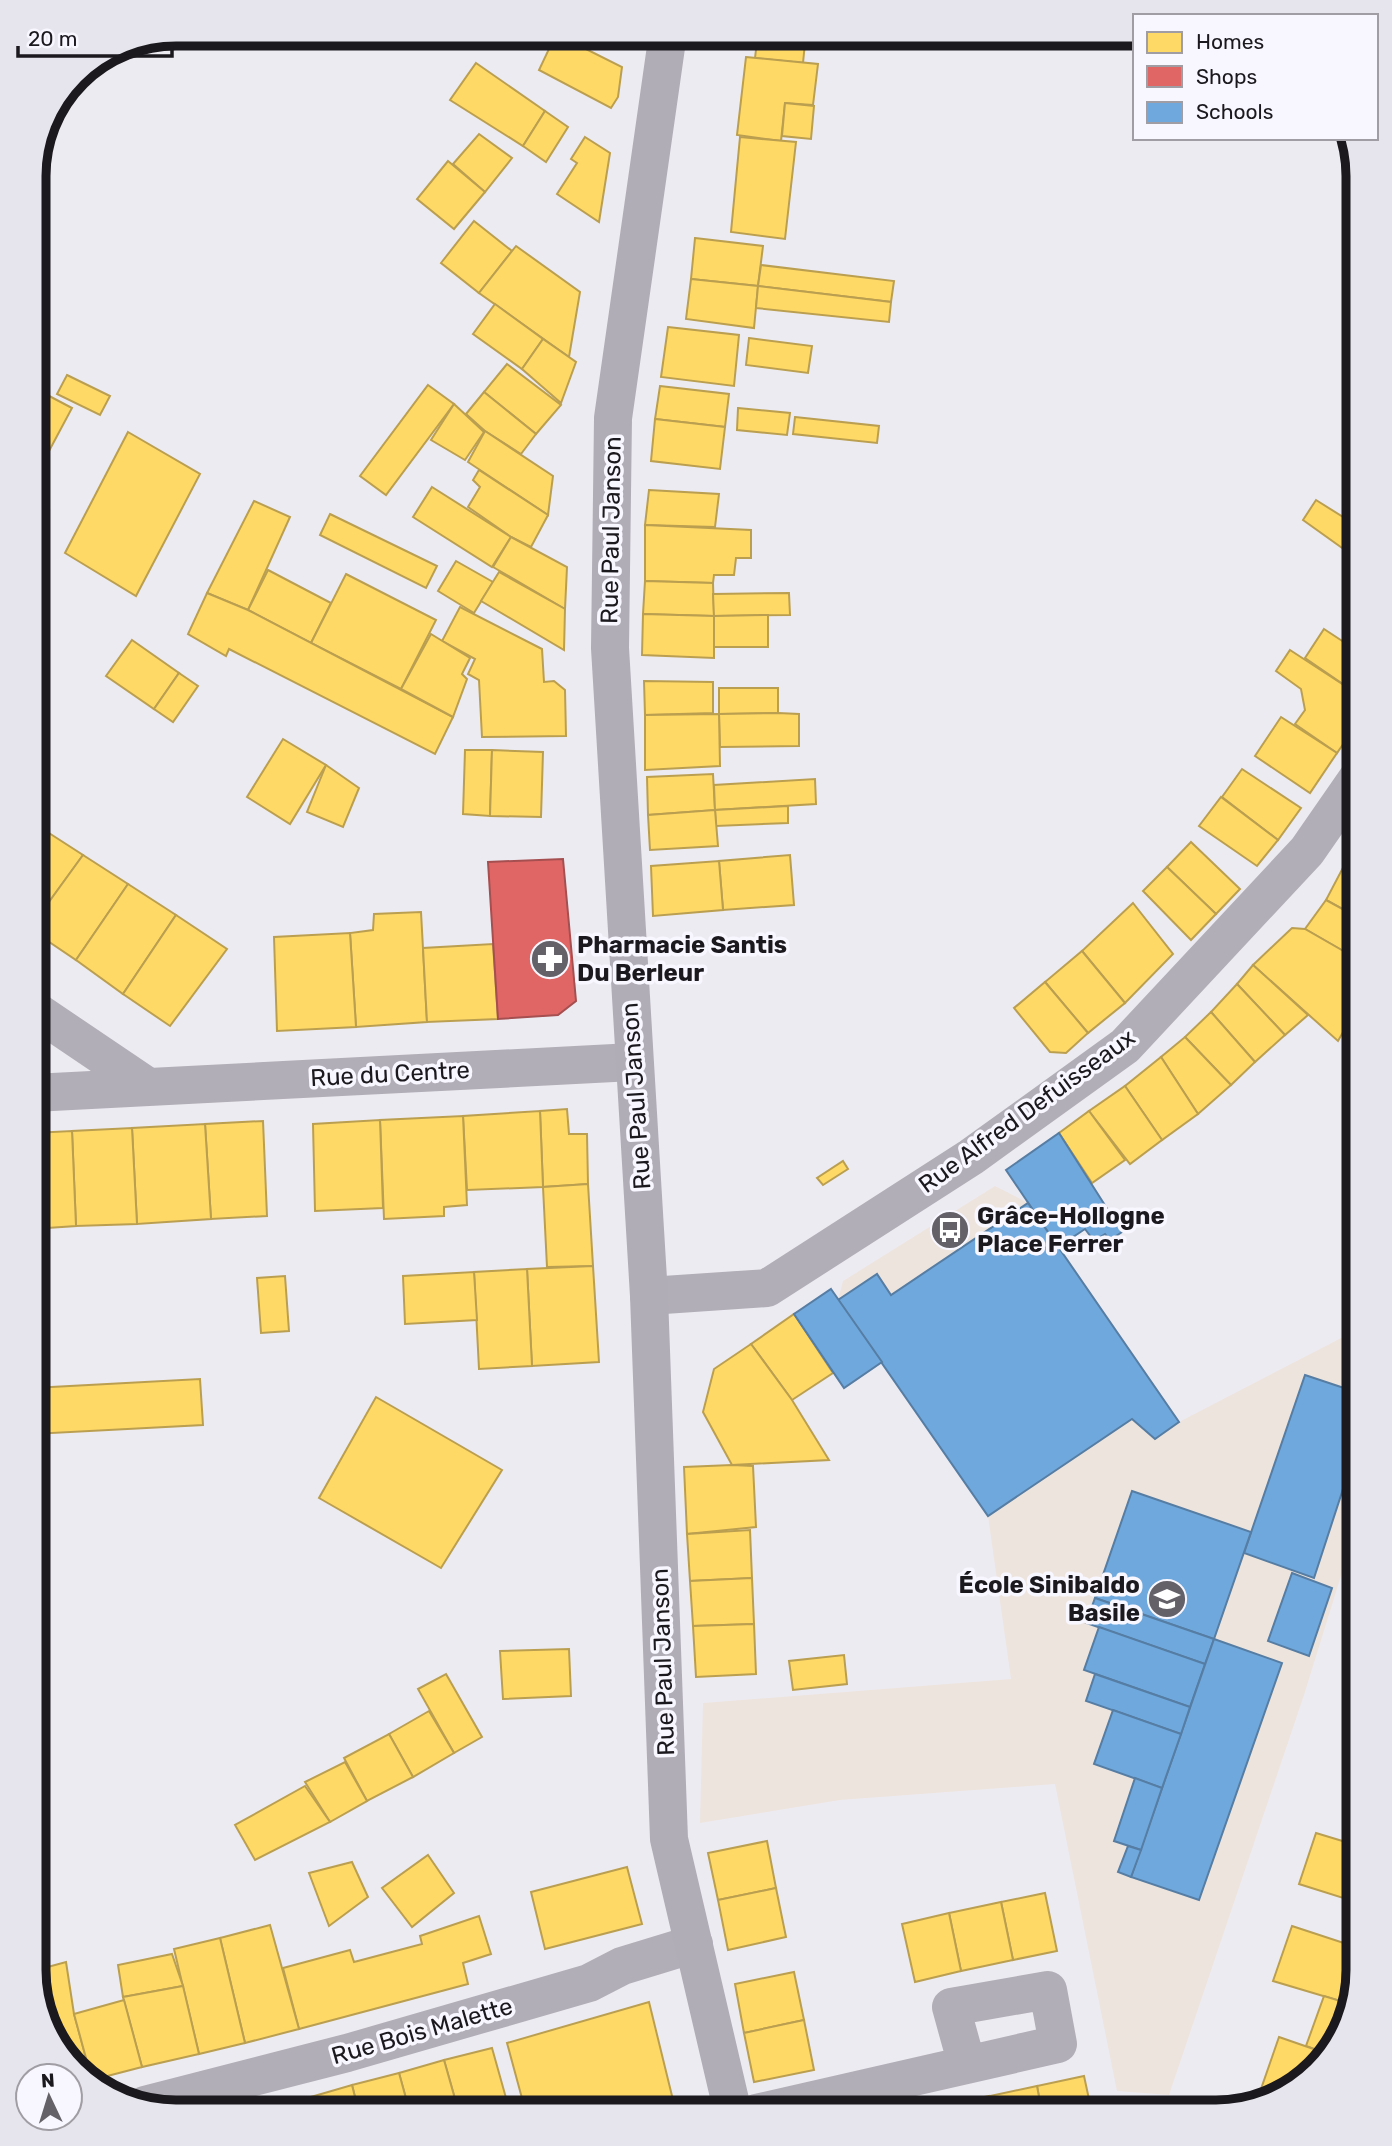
<svg xmlns="http://www.w3.org/2000/svg" width="1392" height="2146" font-family="Rubik,sans-serif">
  <style>
    .education { fill: #ede4dd }
    .homes { fill: #ffd966; stroke: #bb9f50; stroke-width: 2 }
    .shops { fill: #e06666; stroke: #a54f50; stroke-width: 2 }
    .schools { fill: #6fa8dc; stroke: #567da3; stroke-width: 2 }
    .lines { fill: none; stroke-linecap: round; stroke-linejoin: round }
    .street { stroke: #b2aeb7; stroke-width: 38 }
    .secondary { stroke: #b1adb7; stroke-width: 38 }
    .labels { text-anchor: middle; stroke-width: 7; stroke-linejoin: round; paint-order: stroke }
    .street-label { font-size: 24px; fill: #1b191e; stroke: #f8f6fe }
    .poi-label { font-size: 24px; font-weight: bold; fill: #1b191e; stroke: #f8f6fe; text-anchor: start }
    .rim { fill: none; stroke: #1b191e; stroke-width: 9 }
  </style>
  <rect width="100%" height="100%" fill="#edebf2"/>
  <path class="education" d="M995,1186L1028,1203L1179,1422L1345,1336L1359,1342V1518L1304,1695L1169,2095L1117,2091L1055,1784L840,1800L700,1823L703,1703L1011,1679L988,1516L838,1300L843,1281Z"/>
  <g class="homes">
    <path d="M512,33H556L548,49Z"/>
    <path d="M758,33H806L803,63L755,58Z"/>
    <path d="M556,34L622,67L618,97L611,108L539,70Z"/>
    <path d="M746,57L818,64L813,105L785,103L781,141L737,135Z"/>
    <path d="M476,63L545,111L523,146L450,100Z"/>
    <path d="M785,103L814,106L811,139L782,136Z"/>
    <path d="M545,111L568,127L546,162L523,146Z"/>
    <path d="M479,134L512,158L485,192L453,164Z"/>
    <path d="M585,137L610,153L599,222L557,194L577,163L571,159Z"/>
    <path d="M740,137L796,142L785,239L731,232Z"/>
    <path d="M448,161L485,192L454,229L417,199Z"/>
    <path d="M474,221L512,251L479,293L441,263Z"/>
    <path d="M695,238L763,246L758,286L691,279Z"/>
    <path d="M516,246L580,292L569,357L479,293Z"/>
    <path d="M761,265L894,281L891,302L758,286Z"/>
    <path d="M691,279L758,286L754,328L686,319Z"/>
    <path d="M758,286L891,302L889,322L756,308Z"/>
    <path d="M34,300L44,305L34,325Z"/>
    <path d="M495,304L543,339L522,369L473,334Z"/>
    <path d="M668,327L739,335L734,386L661,377Z"/>
    <path d="M749,338L812,346L808,373L746,365Z"/>
    <path d="M543,339L576,362L561,403L522,369Z"/>
    <path d="M507,364L561,405L536,434L484,392Z"/>
    <path d="M67,375L110,396L100,415L57,394Z"/>
    <path d="M428,385L454,404L386,495L360,476Z"/>
    <path d="M660,386L729,394L725,427L655,419Z"/>
    <path d="M34,388L72,408L33,481Z"/>
    <path d="M484,392L536,434L521,454L485,431L466,414Z"/>
    <path d="M454,404L484,432L465,460L431,440Z"/>
    <path d="M738,408L790,413L787,435L737,430Z"/>
    <path d="M795,417L879,426L877,443L793,434Z"/>
    <path d="M655,419L725,427L720,469L651,461Z"/>
    <path d="M485,431L553,476L548,515L468,462Z"/>
    <path d="M128,432L200,474L136,596L65,553Z"/>
    <path d="M479,470L548,515L531,547L511,537L468,507L480,487L473,480Z"/>
    <path d="M432,487L511,537L492,567L413,517Z"/>
    <path d="M649,490L719,494L715,527L645,525Z"/>
    <path d="M1316,500L1359,527V560L1303,520Z"/>
    <path d="M254,501L290,517L248,610L207,593Z"/>
    <path d="M330,514L437,566L426,588L320,535Z"/>
    <path d="M645,525L751,530V558H736L734,575H714L713,583L645,581Z"/>
    <path d="M511,537L567,567L565,609L493,567Z"/>
    <path d="M456,561L493,582L474,613L438,591Z"/>
    <path d="M268,570L331,603L311,643L248,610Z"/>
    <path d="M499,572L565,609L564,650L481,601Z"/>
    <path d="M346,574L436,620L401,689L311,643Z"/>
    <path d="M645,581L713,583L714,616L643,614Z"/>
    <path d="M207,593L248,610L453,717L435,754L229,649L226,656L188,634Z"/>
    <path d="M789,593L790,615L714,616L713,594Z"/>
    <path d="M460,607L542,649L544,682L554,681L565,690L566,736L482,737L479,680L468,674L475,659L442,641Z"/>
    <path d="M643,614L714,616V658L642,655Z"/>
    <path d="M768,615V647H714V616Z"/>
    <path d="M1324,629L1359,652V695L1305,658Z"/>
    <path d="M431,634L470,658L462,674L467,679L453,717L401,689Z"/>
    <path d="M132,640L179,673L154,709L106,676Z"/>
    <path d="M1290,650L1359,695V721L1337,753L1295,724L1305,710L1301,689L1276,671Z"/>
    <path d="M179,673L198,686L173,722L154,709Z"/>
    <path d="M644,681L713,682V713L645,715Z"/>
    <path d="M719,688H778V713L719,714Z"/>
    <path d="M778,713L799,714V746L720,747L719,714Z"/>
    <path d="M719,714L720,766L645,770V715Z"/>
    <path d="M1281,717L1337,753L1310,793L1255,756Z"/>
    <path d="M283,739L326,765L290,824L247,797Z"/>
    <path d="M465,750H492L490,816L463,814Z"/>
    <path d="M492,750L543,752L541,817L490,816Z"/>
    <path d="M326,765L359,788L343,827L307,812Z"/>
    <path d="M1242,769L1301,808L1278,840L1222,797Z"/>
    <path d="M713,774L715,810L648,815L647,777Z"/>
    <path d="M815,779L816,804L715,810L714,785Z"/>
    <path d="M1221,797L1278,840L1257,866L1199,826Z"/>
    <path d="M788,806V823L716,826L715,810Z"/>
    <path d="M715,810L718,846L650,850L648,815Z"/>
    <path d="M35,824L83,855L33,924V826Z"/>
    <path d="M1359,837V866L1347,860Z"/>
    <path d="M1191,842L1240,889L1216,914L1167,867Z"/>
    <path d="M83,855L128,884L76,960L33,931V924Z"/>
    <path d="M790,855L794,905L723,910L719,861Z"/>
    <path d="M1347,860L1359,866V918L1326,900Z"/>
    <path d="M719,861L723,910L653,916L651,866Z"/>
    <path d="M1167,867L1216,914L1191,940L1143,891Z"/>
    <path d="M128,884L176,915L123,994L76,960Z"/>
    <path d="M1326,900L1359,918V960L1305,929Z"/>
    <path d="M1133,903L1173,954L1125,1003L1082,951Z"/>
    <path d="M421,912L427,1022L356,1027L350,933L373,930L374,914Z"/>
    <path d="M176,915L227,949L170,1026L123,994Z"/>
    <path d="M1292,928L1305,929L1359,960V1004L1338,1041L1253,965Z"/>
    <path d="M350,933L356,1027L277,1031L274,937Z"/>
    <path d="M493,944L498,1019L427,1022L423,948Z"/>
    <path d="M1082,951L1125,1003L1088,1033L1045,982Z"/>
    <path d="M1253,965L1308,1015L1285,1035L1237,984Z"/>
    <path d="M1045,982L1088,1033L1066,1053L1050,1052L1014,1008Z"/>
    <path d="M1237,984L1285,1035L1255,1062L1211,1012Z"/>
    <path d="M1211,1012L1255,1062L1231,1085L1185,1037Z"/>
    <path d="M1185,1037L1231,1085L1198,1114L1161,1057Z"/>
    <path d="M1161,1057L1198,1114L1162,1140L1125,1086Z"/>
    <path d="M1125,1086L1162,1140L1130,1164L1089,1111Z"/>
    <path d="M567,1109L569,1134H587L588,1184L543,1187L540,1111Z"/>
    <path d="M540,1111L543,1187L467,1190L463,1116Z"/>
    <path d="M1089,1111L1125,1160L1092,1183L1059,1133Z"/>
    <path d="M463,1116L467,1205L444,1207V1216L384,1219L380,1120Z"/>
    <path d="M380,1120L383,1208L315,1211L313,1124Z"/>
    <path d="M263,1121L267,1216L211,1219L205,1124Z"/>
    <path d="M205,1124L211,1219L137,1224L132,1128Z"/>
    <path d="M132,1128L137,1224L76,1226L72,1131Z"/>
    <path d="M72,1131L76,1226L33,1229V1133Z"/>
    <path d="M843,1161L848,1169L823,1185L817,1178Z"/>
    <path d="M588,1184L593,1266L547,1267L543,1187Z"/>
    <path d="M593,1266L599,1362L532,1366L527,1269Z"/>
    <path d="M527,1269L532,1366L479,1369L474,1272Z"/>
    <path d="M474,1272L477,1320L405,1324L403,1276Z"/>
    <path d="M285,1276L289,1331L261,1333L257,1278Z"/>
    <path d="M794,1314L833,1373L792,1400L751,1344Z"/>
    <path d="M751,1344L792,1400L829,1460L732,1465L703,1412L714,1369Z"/>
    <path d="M200,1379L203,1425L33,1434V1388Z"/>
    <path d="M376,1397L502,1470L441,1568L319,1498Z"/>
    <path d="M732,1465L753,1466L756,1527L687,1534L684,1467Z"/>
    <path d="M750,1530L752,1578L690,1581L687,1534Z"/>
    <path d="M752,1578L754,1624L693,1626L690,1581Z"/>
    <path d="M754,1624L756,1674L696,1677L693,1626Z"/>
    <path d="M569,1649L571,1696L503,1699L500,1651Z"/>
    <path d="M844,1655L847,1684L793,1690L789,1661Z"/>
    <path d="M446,1674L482,1737L454,1753L418,1689Z"/>
    <path d="M429,1711L454,1753L413,1777L389,1734Z"/>
    <path d="M389,1734L413,1777L367,1801L344,1758Z"/>
    <path d="M345,1762L367,1801L330,1822L305,1782Z"/>
    <path d="M305,1786L330,1822L255,1860L235,1825Z"/>
    <path d="M1359,1806V1846L1347,1842Z"/>
    <path d="M1316,1833L1359,1846V1903L1299,1884Z"/>
    <path d="M767,1841L776,1888L718,1900L708,1853Z"/>
    <path d="M428,1855L454,1893L412,1927L382,1888Z"/>
    <path d="M352,1862L368,1897L329,1926L309,1873Z"/>
    <path d="M627,1867L642,1924L545,1949L531,1892Z"/>
    <path d="M776,1888L786,1937L728,1950L718,1900Z"/>
    <path d="M1045,1893L1057,1951L1013,1960L1001,1902Z"/>
    <path d="M1001,1902L1013,1960L961,1971L949,1913Z"/>
    <path d="M949,1913L961,1971L915,1982L902,1924Z"/>
    <path d="M479,1916L491,1954L463,1963L468,1984L299,2029L283,1968L350,1950L354,1962L422,1944L420,1936Z"/>
    <path d="M270,1925L299,2029L245,2043L220,1938Z"/>
    <path d="M1292,1926L1359,1948V1971L1350,2004L1273,1981Z"/>
    <path d="M220,1938L245,2043L199,2054L174,1949Z"/>
    <path d="M172,1954L183,1986L123,1997L118,1965Z"/>
    <path d="M66,1962L74,2014L92,2080L89,2081L52,2041L33,1971Z"/>
    <path d="M794,1972L804,2020L744,2033L735,1984Z"/>
    <path d="M183,1986L199,2054L142,2067L123,1997Z"/>
    <path d="M1324,1996L1350,2004L1339,2042L1328,2054L1306,2046Z"/>
    <path d="M124,2000L142,2067L92,2080L74,2014Z"/>
    <path d="M649,2002L674,2104L638,2113H593L590,2104L553,2113H526L507,2043Z"/>
    <path d="M804,2020L814,2070L754,2082L744,2033Z"/>
    <path d="M1279,2037L1328,2054L1287,2094L1280,2096L1261,2089Z"/>
    <path d="M492,2048L508,2105L482,2113H459L444,2060Z"/>
    <path d="M444,2060L459,2113H410L399,2073Z"/>
    <path d="M399,2073L410,2113H359L352,2085Z"/>
    <path d="M1084,2076L1092,2113H1042L1037,2086Z"/>
    <path d="M352,2085L359,2113H308L304,2099Z"/>
    <path d="M1037,2086L1042,2113H994L990,2096Z"/>
    <path d="M989,2096L993,2113H942L941,2106Z"/>
    <path d="M674,2104L676,2113H638Z"/>
  </g>
  <path class="shops" d="M563,859L576,1001L558,1015L498,1019L488,862Z"/>
  <g class="schools">
    <path d="M1059,1133L1122,1232L1110,1240L1105,1234L1094,1241L1085,1229L1058,1247L1006,1170Z"/>
    <path d="M1028,1203L1179,1422L1155,1439L1132,1419L988,1516L838,1300L877,1274L891,1295Z"/>
    <path d="M831,1289L882,1362L844,1388L794,1314Z"/>
    <path d="M1305,1375L1359,1393V1440L1314,1578L1244,1553Z"/>
    <path d="M1132,1491L1251,1532L1214,1639L1095,1598Z"/>
    <path d="M1292,1573L1332,1588L1309,1656L1268,1641Z"/>
    <path d="M1095,1598L1214,1639L1205,1664L1086,1623Z"/>
    <path d="M1099,1627L1205,1664L1190,1707L1084,1670Z"/>
    <path d="M1214,1639L1282,1663L1199,1900L1131,1877Z"/>
    <path d="M1095,1674L1190,1707L1181,1734L1086,1701Z"/>
    <path d="M1113,1710L1181,1734L1162,1788L1094,1764Z"/>
    <path d="M1135,1778L1162,1788L1141,1850L1114,1841Z"/>
    <path d="M1128,1846L1141,1850L1131,1877L1118,1872Z"/>
  </g>
  <g class="lines">
    <g class="street">
      <path d="M33,1009L147,1086"/>
      <path d="M33,1093L633,1062"/>
      <path d="M649,1296L767,1288L971,1157L1125,1046L1307,851L1359,776"/>
      <path d="M145,2105L347,2053L589,1983L622,1966L694,1944"/>
      <path d="M756,2113L1058,2044L1048,1990L951,2007L967,2065"/>
    </g>
    <path class="secondary" d="M668,33L613,418L610,648L649,1296L669,1839L733,2113"/>
  </g>
  <defs>
    <g id="pharmacy-disc" transform="scale(2.0125)"><circle r="9.5" fill="#646268" stroke="#f8f6fe"/><path d="M-2-6h4v4h4v4h-4v4h-4v-4h-4v-4h4Z" fill="#fff"/></g>
    <g id="bus-disc" transform="scale(2.0125)"><circle r="9.5" fill="#646268" stroke="#f8f6fe"/><path d="M-5-6H5V4H4V6H2V4H-2V6H-4V4H-5ZM-3.5-4V0h7V-4ZM-3.5 1.2v1.5H-2V1.2ZM2 1.2v1.5H3.5V1.2Z" fill="#fff"/></g>
    <g id="school-disc" transform="scale(2.0125)"><circle r="9.5" fill="#646268" stroke="#f8f6fe"/><path d="M0-5L7-2L0 1L-7-2ZM-4 1L0 2.5L4 1V4Q0 6-4 4Z" fill="#fff"/></g>
  </defs>
  <g fill-rule="evenodd">
    <use href="#pharmacy-disc" x="550" y="959"/>
    <use href="#bus-disc" x="950" y="1230"/>
    <use href="#school-disc" x="1167" y="1599"/>
  </g>
  <g class="labels">
    <g class="street-label">
      <text transform="translate(611 530) rotate(-89)" y="8">Rue Paul Janson</text>
      <text transform="translate(390 1074) rotate(-3)" y="8">Rue du Centre</text>
      <text transform="translate(636 1096) rotate(-94)" y="8">Rue Paul Janson</text>
      <text transform="translate(1027 1111) rotate(-36)" y="8">Rue Alfred Defuisseaux</text>
      <text transform="translate(663 1662) rotate(-92)" y="8">Rue Paul Janson</text>
      <text transform="translate(422 2031) rotate(-16)" y="8">Rue Bois Malette</text>
    </g>
    <g class="poi-label">
      <text x="577" y="953">Pharmacie Santis<tspan x="577" dy="28">Du Berleur</tspan></text>
      <text x="977" y="1224">Grâce-Hollogne<tspan x="977" dy="28">Place Ferrer</tspan></text>
      <text x="1140" y="1593" text-anchor="end">École Sinibaldo<tspan x="1140" dy="28">Basile</tspan></text>
    </g>
  </g>
  <path d="M0 0H1392V2146H0ZM176 46H1216A130 130 0 0 1 1346 176V1970A130 130 0 0 1 1216 2100H176A130 130 0 0 1 46 1970V176A130 130 0 0 1 176 46Z" fill="#e6e4ec" fill-rule="evenodd"/>
  <path class="rim" d="M176 46H1216A130 130 0 0 1 1346 176V1970A130 130 0 0 1 1216 2100H176A130 130 0 0 1 46 1970V176A130 130 0 0 1 176 46Z"/>
  <rect x="1133" y="14" width="245" height="126" fill="#f8f6fe" stroke="#a09ea4" stroke-width="2"/>
  <rect x="1147" y="32" width="35" height="21" fill="#ffd966" stroke="#a09ea4" stroke-width="2"/>
  <text x="1196" y="49" font-size="21" fill="#1b191e">Homes</text>
  <rect x="1147" y="66" width="35" height="21" fill="#e06666" stroke="#a09ea4" stroke-width="2"/>
  <text x="1196" y="84" font-size="21" fill="#1b191e">Shops</text>
  <rect x="1147" y="102" width="35" height="21" fill="#6fa8dc" stroke="#a09ea4" stroke-width="2"/>
  <text x="1196" y="119" font-size="21" fill="#1b191e">Schools</text>
  <g transform="translate(49 2097) rotate(356)"><circle r="33" fill="#f8f6fe" stroke="#a09ea4" stroke-width="2"/>
  <path d="M0-5L12 26L0 18L-12 26Z" fill="#646268"/>
  <text y="-10" font-size="19" font-weight="bold" text-anchor="middle" fill="#1b191e">N</text>
  </g>
  <path d="M18 46v10h154v-10" fill="none" stroke="#1b191e" stroke-width="3.5"/>
  <text x="28" y="46" font-size="21" fill="#1b191e" stroke="#f8f6fe" stroke-width="5" paint-order="stroke">20 m</text>
</svg>
